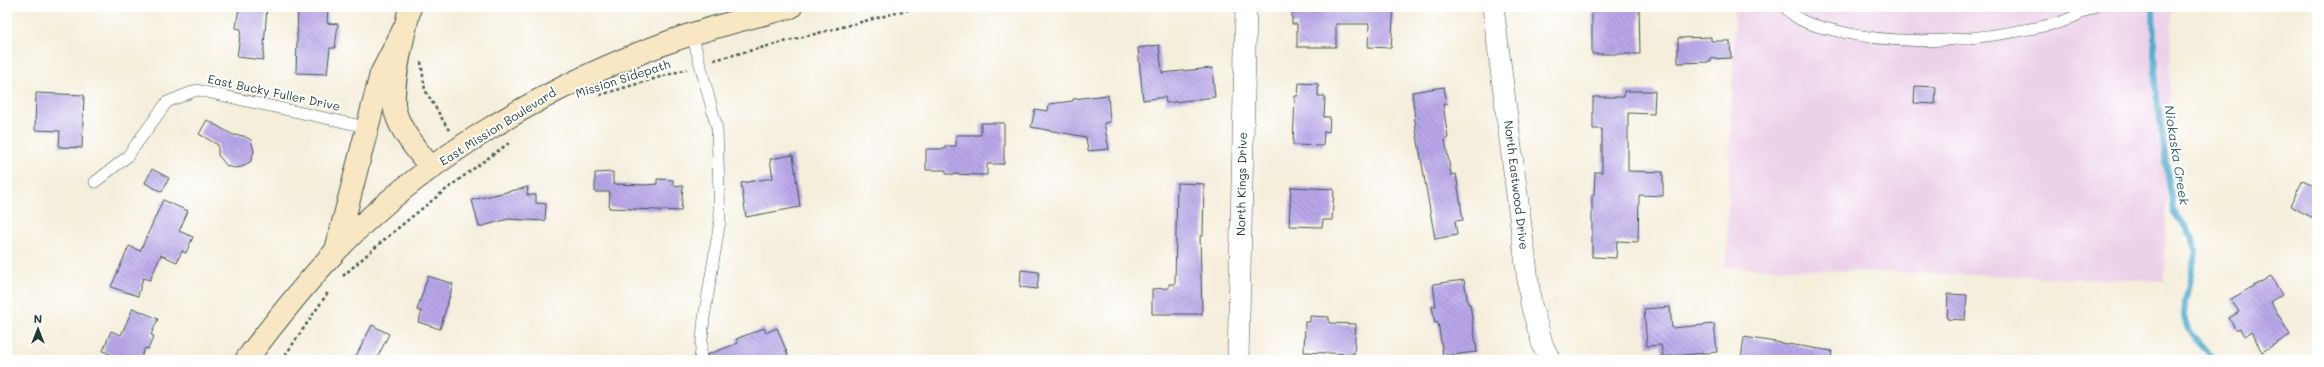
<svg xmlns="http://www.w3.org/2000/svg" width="2324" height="367" font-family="Mali,sans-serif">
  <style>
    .built { fill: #edd1e9 }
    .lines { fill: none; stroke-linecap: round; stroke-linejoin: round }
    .stream { stroke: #4fadce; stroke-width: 6 }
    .building { fill: url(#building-back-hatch) }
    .lane-casing { stroke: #3f584d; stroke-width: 12 }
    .street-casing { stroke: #3f584d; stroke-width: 22 }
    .secondary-casing { stroke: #3f584d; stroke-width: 24 }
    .path { stroke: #3f584d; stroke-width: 2.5; stroke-dasharray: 3 3; stroke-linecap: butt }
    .lane { stroke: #fff; stroke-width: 11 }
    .street { stroke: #fff; stroke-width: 21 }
    .secondary { stroke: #f9e7c3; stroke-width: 22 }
    .labels { text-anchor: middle; stroke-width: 4; stroke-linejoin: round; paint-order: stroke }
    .street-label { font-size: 12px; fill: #1f3d34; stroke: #fff }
    .water-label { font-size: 13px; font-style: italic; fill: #30646a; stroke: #fff }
  </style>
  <defs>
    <pattern id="building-back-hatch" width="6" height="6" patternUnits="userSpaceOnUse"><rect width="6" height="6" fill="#b9a7ea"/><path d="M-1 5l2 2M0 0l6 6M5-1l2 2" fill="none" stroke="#9689be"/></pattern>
  </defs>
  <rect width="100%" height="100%" fill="#fff"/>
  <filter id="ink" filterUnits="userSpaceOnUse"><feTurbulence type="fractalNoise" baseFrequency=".025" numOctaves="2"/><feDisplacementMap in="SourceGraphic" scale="8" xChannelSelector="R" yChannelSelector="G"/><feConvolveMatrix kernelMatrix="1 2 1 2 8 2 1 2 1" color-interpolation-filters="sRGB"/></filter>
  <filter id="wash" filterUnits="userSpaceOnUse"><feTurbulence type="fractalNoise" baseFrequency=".012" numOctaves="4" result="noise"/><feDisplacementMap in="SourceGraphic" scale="16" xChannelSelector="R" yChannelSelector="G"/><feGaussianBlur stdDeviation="0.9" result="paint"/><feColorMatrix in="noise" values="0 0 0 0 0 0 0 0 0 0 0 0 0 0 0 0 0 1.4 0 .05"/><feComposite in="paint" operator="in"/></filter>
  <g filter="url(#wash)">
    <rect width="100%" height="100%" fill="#f4eedb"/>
    <path class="built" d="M1735,7H2172L2164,281L1726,267Z"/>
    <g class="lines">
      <path class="stream" d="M2153,7L2155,85L2173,211L2192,236L2196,251L2185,302L2184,316L2188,329L2215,360"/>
    </g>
    <g id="blocks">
      <g class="building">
        <path d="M239,7H267L263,60L237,57L241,29L236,28Z"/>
        <path d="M298,7H328L327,23L338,24L335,48H330L327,74L296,73Z"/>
        <path d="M1292,7H1394L1391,48L1368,47L1369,24H1336V47H1297V24H1292Z"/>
        <path d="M1592,7H1639L1640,54H1592Z"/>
        <path d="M1711,37V41H1730L1731,58L1711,59V62L1678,63V38Z"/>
        <path d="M1159,45L1162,73L1212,68L1215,97L1166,103L1165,97L1143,100L1138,48Z"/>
        <path d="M1299,83L1318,84V96H1325L1324,117H1330L1329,132L1324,131L1323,146L1293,145L1295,96H1298Z"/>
        <path d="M1915,86L1936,87L1935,104L1914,103Z"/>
        <path d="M1444,87L1447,104H1443L1448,138L1445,139L1451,175L1456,174L1463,220L1455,221L1457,235L1435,239L1416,130L1412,92Z"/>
        <path d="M1624,91H1655L1654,114L1628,113V171L1663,172V196L1639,195L1638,242L1617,241L1616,258L1592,257V195H1594L1595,172H1602V129H1593V97H1624Z"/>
        <path d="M36,93L84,95L82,148L59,147L60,131L35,130Z"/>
        <path d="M1108,95L1110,122L1104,123L1109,149L1088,151L1086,137L1031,127L1035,109L1048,111L1049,104L1073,101V99Z"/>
        <path d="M207,120L233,135L244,136L251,140L254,151L251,161L242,167L235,168L227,166L218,155V145L199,134Z"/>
        <path d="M981,123H1004V164H987V175L946,174V170H926V149H945V146H956V135H981Z"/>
        <path d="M793,155L800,207L746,217L741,183L773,178L770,159Z"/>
        <path d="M152,169L169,178L162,192L145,183Z"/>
        <path d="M613,172V184L647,185L657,184V179L673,180V185L683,186L681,211L609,208L610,192H595V173Z"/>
        <path d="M2303,180L2317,187V220L2290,206Z"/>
        <path d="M1177,183L1204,184L1203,236H1200L1202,314H1152V289L1169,288V284H1175Z"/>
        <path d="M528,187L527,195H536V203L546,204L545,221L508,219L479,227L472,200Z"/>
        <path d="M1291,187L1334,189L1332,220H1323L1322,227L1289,226Z"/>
        <path d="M163,200L188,211L179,231L193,237L186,253L182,251L177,262L161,255L150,280L143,278L138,296L111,287L129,246L140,251Z"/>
        <path d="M1021,270L1039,272L1037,289L1020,287Z"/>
        <path d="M428,276L453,284L440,329L418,322L422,312L417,310Z"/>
        <path d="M2271,276L2282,295L2271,302L2290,335L2262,352L2251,332L2244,336L2240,329L2236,331L2229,318L2239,312L2231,299Z"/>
        <path d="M1464,280L1468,304H1470L1477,352L1443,356L1438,322L1435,323L1432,306H1436L1433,284Z"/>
        <path d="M1948,294L1967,295L1965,320L1947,319Z"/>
        <path d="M1670,307L1672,328L1714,324L1717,352L1663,357L1661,345L1647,346L1644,309Z"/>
        <path d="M133,308L158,319L151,335L154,336L148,349L145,348L140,360H110L112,355L103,351L111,331L121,335Z"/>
        <path d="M1310,316L1329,317V323L1356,324L1354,354L1304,352L1305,322H1310Z"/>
        <path d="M372,325L389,334L376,360H354Z"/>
        <path d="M764,328L766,333L777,328L788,355L775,360H707V355L738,343L736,339Z"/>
        <path d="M1744,337L1832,351L1831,360H1741Z"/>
      </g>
    </g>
  </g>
  <g filter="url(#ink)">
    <use href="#blocks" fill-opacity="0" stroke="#3f584d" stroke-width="1"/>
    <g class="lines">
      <g class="lane-casing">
        <g id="lane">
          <path d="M1785,7C1797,22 1815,26 1833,30C1906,49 1984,40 2058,23C2070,20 2082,12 2094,7"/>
          <path d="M692,34L717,128L720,221L704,318L700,360"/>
          <path d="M95,182L127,157L167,102L197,90L366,127"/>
        </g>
      </g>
      <g class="street-casing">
        <g id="street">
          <path d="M1493,7L1531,304L1543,346L1550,360"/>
          <path d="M1238,360L1246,7"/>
        </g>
      </g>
      <g class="secondary-casing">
        <g id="secondary">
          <path d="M410,7C405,31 388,93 396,114C403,135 418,151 431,168"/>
          <path d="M336,250L381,74L406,25"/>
          <path d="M246,360C274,323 303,286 335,252C421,160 548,86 666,43C706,28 749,18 791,7"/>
        </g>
      </g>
      <g class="path">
        <path d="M714,60L919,7"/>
        <path d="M421,62L425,90L450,132"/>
        <path d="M600,95L687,69"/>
        <path d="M343,276C396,228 451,184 509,143"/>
        <path d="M282,360L329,291"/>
      </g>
      <use href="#lane" class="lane"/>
      <use href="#street" class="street"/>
      <use href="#secondary" class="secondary"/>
    </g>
  </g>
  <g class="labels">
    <g class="street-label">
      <text transform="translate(623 79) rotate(-18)" y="4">Mission Sidepath</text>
      <text transform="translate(274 93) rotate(12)" y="4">East Bucky Fuller Drive</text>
      <text transform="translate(498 127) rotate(-32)" y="4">East Mission Boulevard</text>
      <text transform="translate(1242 184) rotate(-89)" y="4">North Kings Drive</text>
      <text transform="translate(1516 185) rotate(83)" y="4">North Eastwood Drive</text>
    </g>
    <g class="water-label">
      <text transform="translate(2177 155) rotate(81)" y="5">Niokaska Creek</text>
    </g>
  </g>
  <rect width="2324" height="367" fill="none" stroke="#fff" stroke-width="24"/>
  <g transform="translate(38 329)" stroke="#ffffff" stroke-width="3" paint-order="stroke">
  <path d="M0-3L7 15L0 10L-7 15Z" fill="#1f3d34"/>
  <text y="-6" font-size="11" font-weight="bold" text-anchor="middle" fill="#1f3d34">N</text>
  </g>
</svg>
